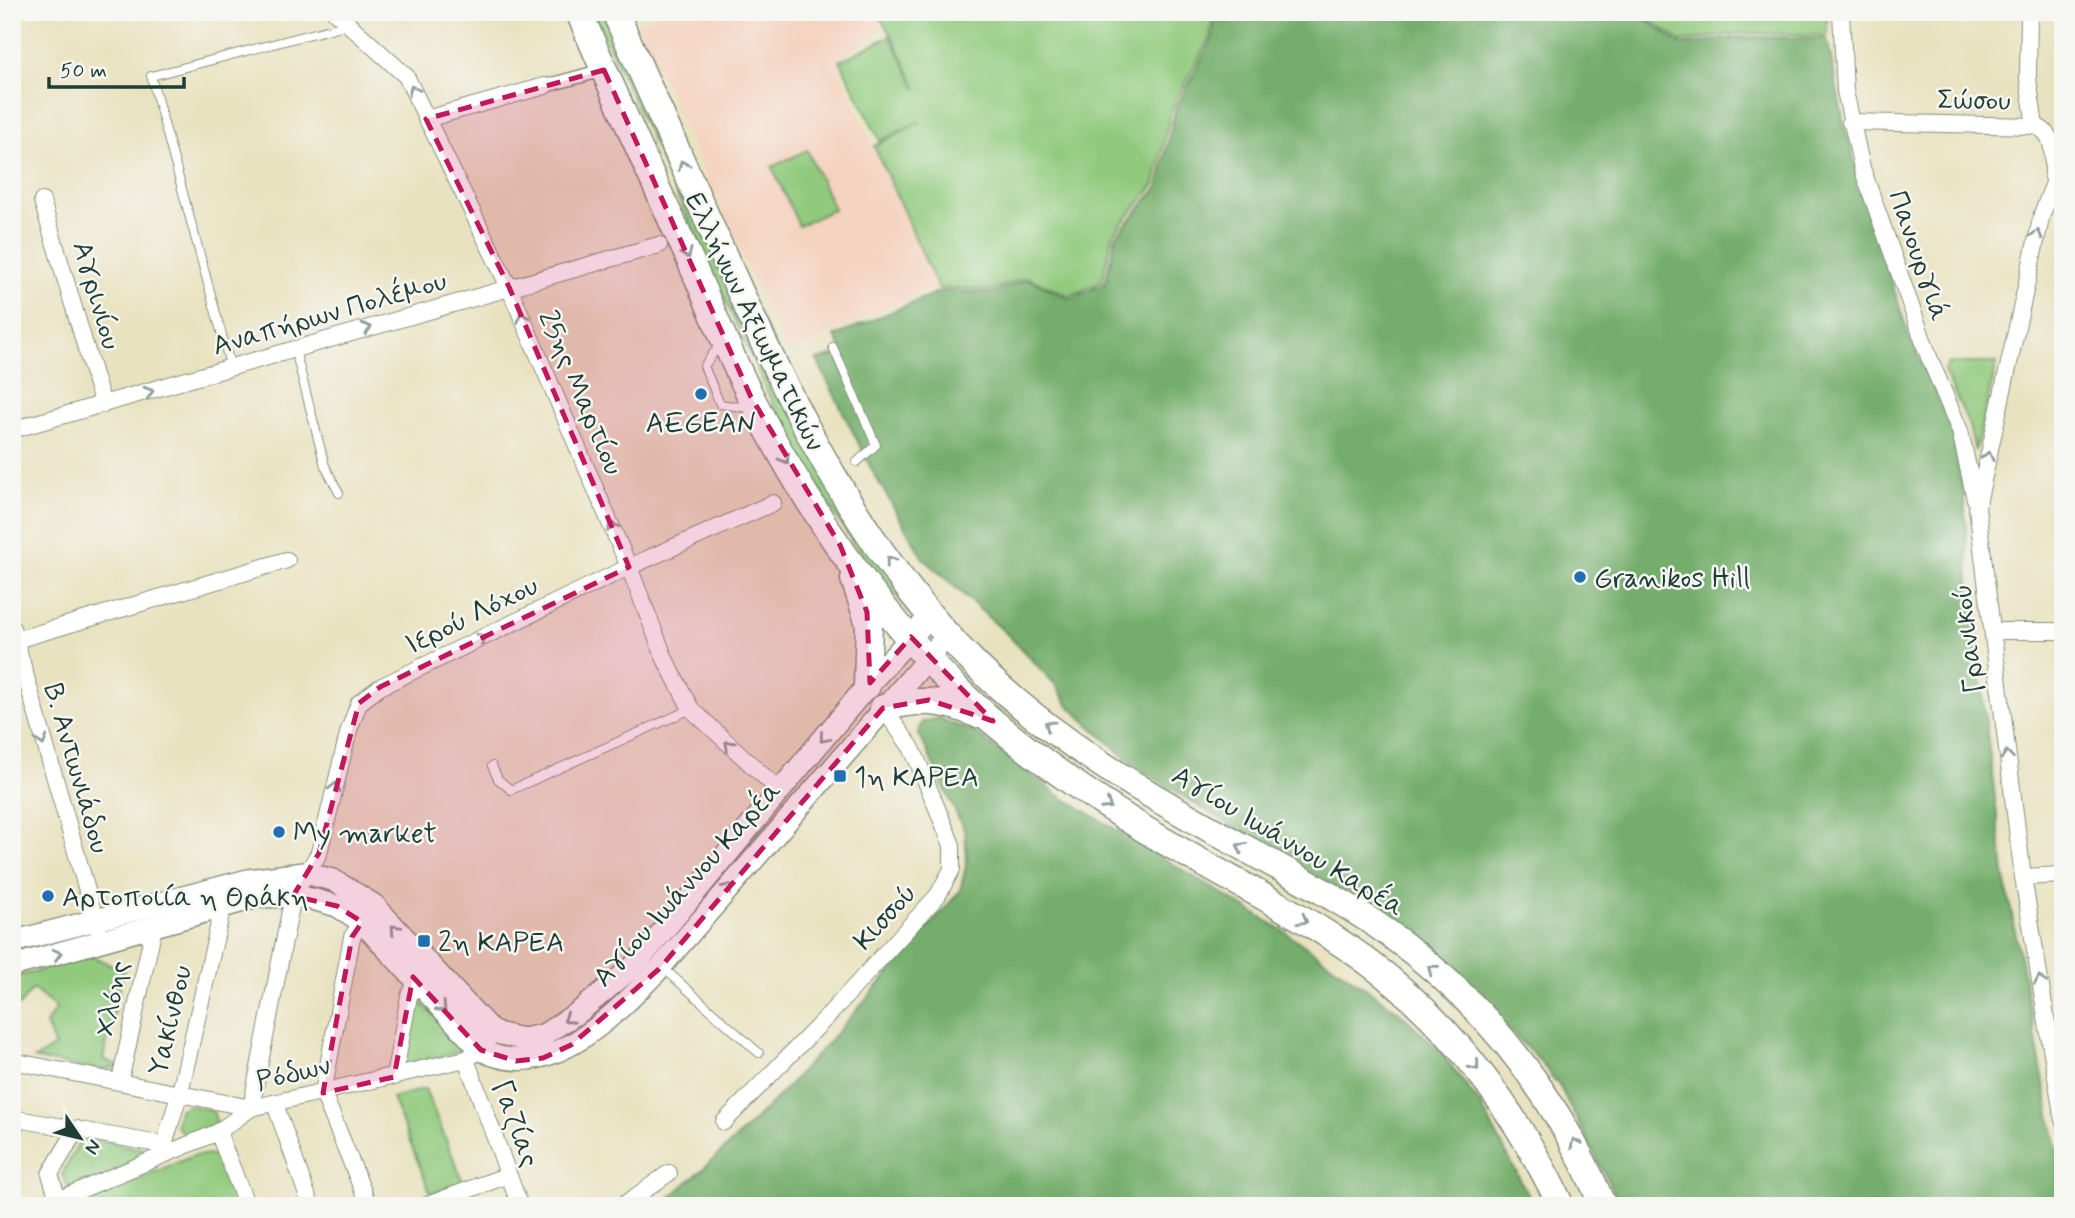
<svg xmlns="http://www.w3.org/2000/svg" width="2075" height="1218" font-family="Mynerve,sans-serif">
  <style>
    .built { fill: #f4d3c0 }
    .green { fill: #91ca7d; stroke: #588458; stroke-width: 2 }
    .forest { fill: #74ae6c; stroke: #4a7650; stroke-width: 2 }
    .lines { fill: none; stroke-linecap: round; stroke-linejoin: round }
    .service-casing { stroke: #84907a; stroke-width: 10 }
    .pedestrian-casing { stroke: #84907a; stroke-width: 15 }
    .minor-casing { stroke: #84907a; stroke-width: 18 }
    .tertiary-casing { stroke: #84907a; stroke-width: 24 }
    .primary-casing { stroke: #84907a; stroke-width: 29 }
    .service { stroke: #fff; stroke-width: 8 }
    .pedestrian { stroke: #fff; stroke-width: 12 }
    .minor { stroke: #fff; stroke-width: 16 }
    .tertiary { stroke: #fff; stroke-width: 21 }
    .primary { stroke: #fff; stroke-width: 26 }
    .oneway { stroke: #8f9e9a }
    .marked { fill: #c2185b; fill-opacity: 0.2; stroke: #c2185b; stroke-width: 5; stroke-dasharray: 14 9; stroke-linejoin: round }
    .poi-dot { fill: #1f6fb2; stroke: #f6f6f2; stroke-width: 2.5 }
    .labels { text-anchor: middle; stroke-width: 5; stroke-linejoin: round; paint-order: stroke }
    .street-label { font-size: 28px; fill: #1f3d34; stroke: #f6f6f2 }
    .poi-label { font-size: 28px; fill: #1f3d34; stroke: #f6f6f2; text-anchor: start }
  </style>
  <rect width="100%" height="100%" fill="#f6f6f2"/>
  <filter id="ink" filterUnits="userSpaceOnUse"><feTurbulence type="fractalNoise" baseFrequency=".0143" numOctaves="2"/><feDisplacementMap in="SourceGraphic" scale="14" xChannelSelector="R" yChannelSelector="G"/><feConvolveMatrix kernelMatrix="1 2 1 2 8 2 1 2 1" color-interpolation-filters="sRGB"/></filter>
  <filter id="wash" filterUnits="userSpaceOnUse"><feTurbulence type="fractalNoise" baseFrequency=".00686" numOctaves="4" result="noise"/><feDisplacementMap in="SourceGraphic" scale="28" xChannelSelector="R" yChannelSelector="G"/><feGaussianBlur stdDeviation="1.57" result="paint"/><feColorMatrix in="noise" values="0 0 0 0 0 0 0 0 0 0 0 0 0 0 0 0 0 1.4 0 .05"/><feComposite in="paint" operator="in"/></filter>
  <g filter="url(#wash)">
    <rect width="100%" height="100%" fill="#e9e2c0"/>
    <path class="built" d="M663,12H875L883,29L835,62L936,285L787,353L637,24Z"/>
    <g class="green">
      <path d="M593,12H604L912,615L852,542L789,439Z"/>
      <path d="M876,12H1214L1210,36L1171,111L1155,184L1113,234L1102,282L1070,296L1027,277L991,290L938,288L874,146L921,121L880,141L840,61L890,36L917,89L892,36Z"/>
      <path d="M1639,12H1827V35L1740,33L1682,42Z"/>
      <path d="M807,150L834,209L799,226L772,167Z"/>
      <path d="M1949,363H1997L1975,451L1968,422L1944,371Z"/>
      <path d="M91,956L124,970L103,1059L115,1064L114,1068L98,1070L35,1059L55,1046L46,1024L56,1008L33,989L19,1006H12V978Z"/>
      <path d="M416,997L467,1050L401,1066Z"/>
      <path d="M425,1089L463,1182L431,1194L392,1098Z"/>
      <path d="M189,1105L213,1111L217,1124L187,1137L176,1126L179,1110Z"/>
      <path d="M82,1136L143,1149L146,1158L69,1189L62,1175Z"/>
      <path d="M195,1155H223L242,1206H83L82,1203Z"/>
    </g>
    <g class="forest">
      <path d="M1216,12H1635L1682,45L1741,37L1827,38L1844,124L1867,206L1910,339L1950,422L1964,496L1969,582L2004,873L2063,1182V1206H1621L1560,1087L1539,1060L1476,997L1231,826L1133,765L1068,705L1056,685L1007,634L923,558L873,472L817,360L843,353L835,336L940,291L992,293L1028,279L1070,299L1105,284L1116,236L1158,187L1175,111L1213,36Z"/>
      <path d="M939,718L975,733L1057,794L1282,930L1397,1010L1438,1049L1481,1105L1534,1206H659C772,1116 865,1000 960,891L967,861L965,832L918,732L922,722Z"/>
    </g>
  </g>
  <g filter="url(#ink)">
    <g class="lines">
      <g class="service-casing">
        <g id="service">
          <path d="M721,343L704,366L720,404L749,408"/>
          <path d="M833,347L876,445L857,462"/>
          <path d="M295,350L325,466L339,493"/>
          <path d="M231,368L151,76L349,24"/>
          <path d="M492,766L498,779L511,790L691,709"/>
          <path d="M661,966L759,1053"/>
        </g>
      </g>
      <g class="pedestrian-casing">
        <path id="pedestrian" d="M545,86L604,70"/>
      </g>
      <g class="minor-casing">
        <g id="minor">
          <path d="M335,12L406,76L509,287L629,567L665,659L691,709L780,791"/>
          <path d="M1841,12L1845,91L1862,168L1929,357L1960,431L1975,499"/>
          <path d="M2029,12L2028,79L2035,126"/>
          <path d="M426,119L545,86"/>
          <path d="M1850,122L2035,126C2057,133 2052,159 2053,177"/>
          <path d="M2063,160L2042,214L1977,508L2023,877L2063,1120"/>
          <path d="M42,201L103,405"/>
          <path d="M12,430L659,245"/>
          <path d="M12,628L98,929"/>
          <path d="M1994,631H2063"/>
          <path d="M16,640L287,560"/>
          <path d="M2023,877L2063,875"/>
          <path d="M362,922L352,937L323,1093L369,1206"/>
          <path d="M466,1059L520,1206"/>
          <path d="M12,1061L251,1108"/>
          <path d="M394,1077L409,996L417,981"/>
          <path d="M120,1081L154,927"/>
          <path d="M275,1104L311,1206"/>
          <path d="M251,1108L293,896L319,853L349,730L359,703L380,687L629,567L773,503"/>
          <path d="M12,1118L164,1145L167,1153"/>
          <path d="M724,1122L824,1020L938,895L952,869V845L918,762L911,747L883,708"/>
          <path d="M218,1132L247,1206"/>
          <path d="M164,1145L180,1092L223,906"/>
          <path d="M58,1200L50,1174L77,1129"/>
          <path d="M43,1206L218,1132L251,1108L466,1059L481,1050L487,1041"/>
          <path d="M425,1206L508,1175"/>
          <path d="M622,1206L669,1173"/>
        </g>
      </g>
      <g class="tertiary-casing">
        <g id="tertiary">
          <path d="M12,942L248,880L304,873L333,880L374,905L492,1032L522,1039L543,1035L579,1012L634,966L867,686L931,615"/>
          <path d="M12,966L258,897L293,896L312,899L337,906L362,922L481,1050C550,1085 615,1014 659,969L948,635"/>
        </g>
      </g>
      <g class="primary-casing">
        <g id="primary">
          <path d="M579,12C615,96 652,178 690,260C710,306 729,354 752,399C804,503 875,609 959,691C1014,744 1079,789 1144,829C1217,874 1295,909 1364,959C1451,1023 1515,1109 1561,1206"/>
          <path d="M615,12C651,93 687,173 723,254C789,401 861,553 978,667C1057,744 1155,799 1250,851C1296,877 1345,902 1388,933C1485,1003 1557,1095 1603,1206"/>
          <path d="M854,579L869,624L867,686"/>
          <path d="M883,708C917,699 943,699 976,714"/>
        </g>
      </g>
      <use href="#service" class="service"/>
      <use href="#pedestrian" class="pedestrian"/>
      <use href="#minor" class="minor"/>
      <use href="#tertiary" class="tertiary"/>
      <use href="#primary" class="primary"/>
    </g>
    <defs><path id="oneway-chevron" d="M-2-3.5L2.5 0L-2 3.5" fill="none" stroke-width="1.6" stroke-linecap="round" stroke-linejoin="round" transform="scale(1.75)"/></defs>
    <g class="oneway">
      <use href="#oneway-chevron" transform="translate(413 90) rotate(-116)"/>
      <use href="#oneway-chevron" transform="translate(683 165) rotate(-114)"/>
      <use href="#oneway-chevron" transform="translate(2037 234) rotate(-77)"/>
      <use href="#oneway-chevron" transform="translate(687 254) rotate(66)"/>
      <use href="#oneway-chevron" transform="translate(522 317) rotate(-113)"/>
      <use href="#oneway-chevron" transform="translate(367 328) rotate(-16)"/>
      <use href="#oneway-chevron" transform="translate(149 392) rotate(-16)"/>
      <use href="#oneway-chevron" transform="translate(1988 456) rotate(-78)"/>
      <use href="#oneway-chevron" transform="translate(785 459) rotate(60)"/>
      <use href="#oneway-chevron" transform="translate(612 526) rotate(-113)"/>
      <use href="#oneway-chevron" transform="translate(890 561) rotate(-127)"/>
      <use href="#oneway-chevron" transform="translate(482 638) rotate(-26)"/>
      <use href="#oneway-chevron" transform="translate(1049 725) rotate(-144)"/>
      <use href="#oneway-chevron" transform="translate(824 738) rotate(130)"/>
      <use href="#oneway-chevron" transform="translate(42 741) rotate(74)"/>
      <use href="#oneway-chevron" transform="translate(729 745) rotate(-137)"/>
      <use href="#oneway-chevron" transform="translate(2007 755) rotate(-96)"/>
      <use href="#oneway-chevron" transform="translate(335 787) rotate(-76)"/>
      <use href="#oneway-chevron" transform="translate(1107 805) rotate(33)"/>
      <use href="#oneway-chevron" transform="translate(1241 847) rotate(-151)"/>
      <use href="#oneway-chevron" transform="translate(728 888) rotate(-49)"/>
      <use href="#oneway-chevron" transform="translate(1303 920) rotate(30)"/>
      <use href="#oneway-chevron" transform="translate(395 929) rotate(-133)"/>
      <use href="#oneway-chevron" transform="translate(57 954) rotate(-15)"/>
      <use href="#oneway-chevron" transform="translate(1432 969) rotate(-141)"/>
      <use href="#oneway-chevron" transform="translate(2040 980) rotate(-99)"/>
      <use href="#oneway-chevron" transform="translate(442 1008) rotate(47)"/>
      <use href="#oneway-chevron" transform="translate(568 1019) rotate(147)"/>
      <use href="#oneway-chevron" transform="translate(1475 1066) rotate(51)"/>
      <use href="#oneway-chevron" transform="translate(1575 1143) rotate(-115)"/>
    </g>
  </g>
  <path class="marked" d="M604,70L751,397L840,545L867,612L870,683L911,637L993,721L929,700L883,708L659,969L571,1045L543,1058L516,1061L481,1050L413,977L394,1077L323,1093L352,937L362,922L337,906L293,896L319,853L359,703L380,687L629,567L509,287L426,119Z"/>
  <g class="poi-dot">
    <circle cx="701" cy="394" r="7"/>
    <circle cx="1580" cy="577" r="7"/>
    <rect x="833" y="769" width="14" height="14" rx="3.5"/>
    <circle cx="279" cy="832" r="7"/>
    <circle cx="48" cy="896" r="7"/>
    <rect x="417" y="934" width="14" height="14" rx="3.5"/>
  </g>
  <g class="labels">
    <g class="street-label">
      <text transform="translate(1974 99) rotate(1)" y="10">Σώσου</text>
      <text transform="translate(1920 255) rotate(71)" y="10">Πανουργιά</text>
      <text transform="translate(98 295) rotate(74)" y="10">Αγρινίου</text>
      <text transform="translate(329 312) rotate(-16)" y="10">Αναπήρων Πολέμου</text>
      <text transform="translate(756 321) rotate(64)" y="10">Ελλήνων Αξιωματικών</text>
      <text transform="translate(582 392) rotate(67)" y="10">25ης Μαρτίου</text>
      <text transform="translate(471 614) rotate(-26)" y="10">Ιερού Λόχου</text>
      <text transform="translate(1967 639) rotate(-97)" y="10">Γρανικού</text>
      <text transform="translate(78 768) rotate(74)" y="10">Β. Αντωνιάδου</text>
      <text transform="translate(1289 840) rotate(31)" y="10">Αγίου Ιωάννου Καρέα</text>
      <text transform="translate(686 883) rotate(-48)" y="10">Αγίου Ιωάννου Καρέα</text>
      <text transform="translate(884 916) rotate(-48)" y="10">Κισσού</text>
      <text transform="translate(111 998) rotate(-78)" y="10">Χλόης</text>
      <text transform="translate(169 1020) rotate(-77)" y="10">Υακίνθου</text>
      <text transform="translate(293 1072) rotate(-13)" y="10">Ρόδων</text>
      <text transform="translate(517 1123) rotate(70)" y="10">Γαζίας</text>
    </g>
    <g class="poi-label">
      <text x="701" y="432" text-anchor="middle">AEGEAN</text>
      <text x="1594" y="587">Granikos Hill</text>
      <text x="854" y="786">1η ΚΑΡΕΑ</text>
      <text x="293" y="842">My market</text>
      <text x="62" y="906">Αρτοποιία η Θράκη</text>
      <text x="438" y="951">2η ΚΑΡΕΑ</text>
    </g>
  </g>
  <rect width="2075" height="1218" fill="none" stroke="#f6f6f2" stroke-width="42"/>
  <g transform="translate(80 1138) rotate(125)" stroke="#f6f6f2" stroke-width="5" paint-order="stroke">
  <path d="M0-5L12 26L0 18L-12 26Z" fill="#1f3d34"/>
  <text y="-10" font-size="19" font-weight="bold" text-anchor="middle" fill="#1f3d34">N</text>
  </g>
  <path d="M49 77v10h135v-10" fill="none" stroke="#1f3d34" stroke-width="3.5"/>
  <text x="60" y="77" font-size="21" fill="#1f3d34" stroke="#f6f6f2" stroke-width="5" paint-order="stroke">50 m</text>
</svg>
